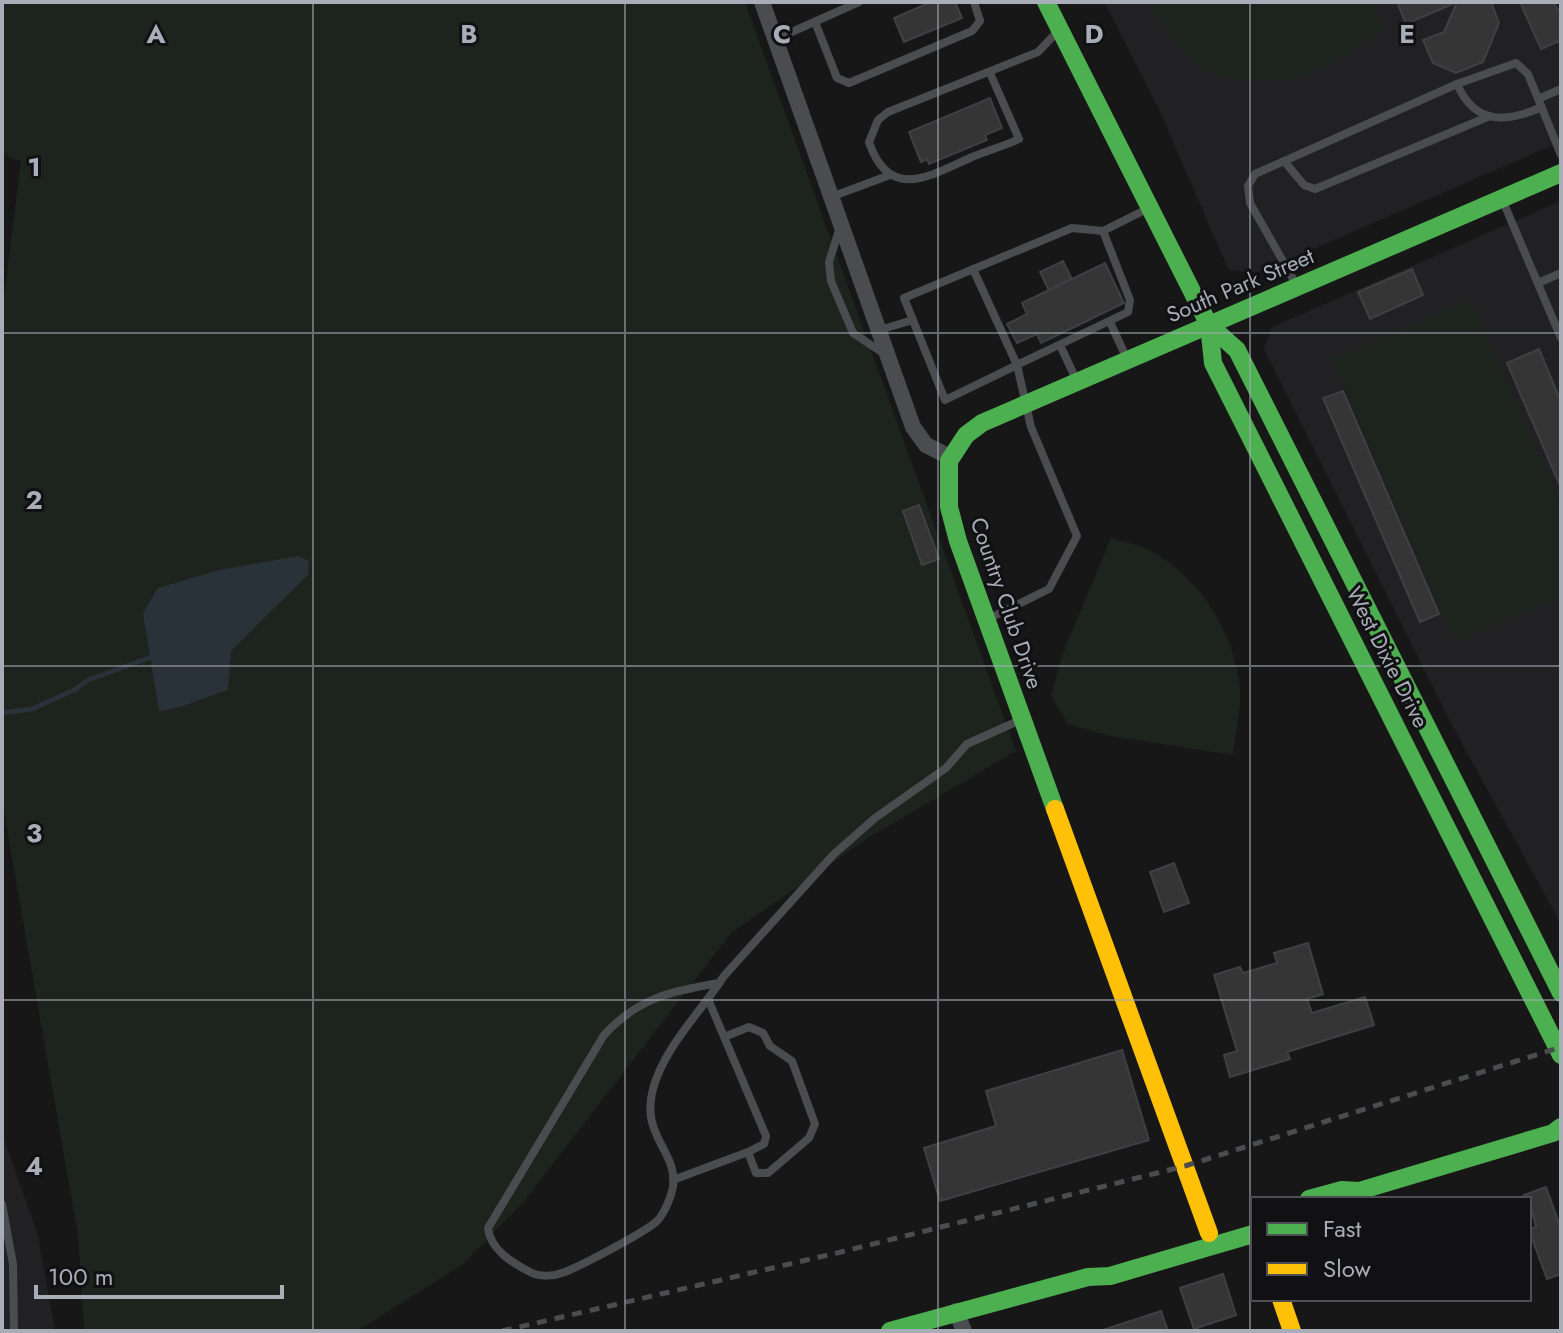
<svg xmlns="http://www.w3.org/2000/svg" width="1563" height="1333" font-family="Jost,sans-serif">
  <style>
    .built { fill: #212123 }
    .green { fill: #1d241e }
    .water { fill: #2a3239 }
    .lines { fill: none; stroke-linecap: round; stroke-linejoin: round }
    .stream { stroke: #2a3239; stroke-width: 5 }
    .building { fill: #353536; stroke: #3f4043; stroke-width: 2 }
    .lane { stroke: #4b4c50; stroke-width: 8 }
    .street { stroke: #4b4c50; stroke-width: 16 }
    .fast { stroke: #4caf50; stroke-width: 18 }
    .slow { stroke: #ffc107; stroke-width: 18 }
    .rail { stroke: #4b4c4f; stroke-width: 5; stroke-dasharray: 10 8; stroke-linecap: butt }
    .grid { fill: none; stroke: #a8adb8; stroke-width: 2; stroke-opacity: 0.55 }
    .labels { text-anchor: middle; stroke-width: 6; stroke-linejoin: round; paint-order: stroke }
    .street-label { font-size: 22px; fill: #a8adb8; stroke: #111113 }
    .grid-label { font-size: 26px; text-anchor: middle; font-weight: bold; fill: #a8adb8; stroke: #111113; stroke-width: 6; stroke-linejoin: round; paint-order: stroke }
  </style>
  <rect width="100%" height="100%" fill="#171717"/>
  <g class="built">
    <path d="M1104,2H1561V142L1262,271L1246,273L1228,269L1158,107Z"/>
    <path d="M1561,201V924L1446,714L1264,350L1272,327Z"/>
    <path d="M2,1133L38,1235L55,1331H2Z"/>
  </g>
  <g class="green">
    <path d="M2,2H745L1016,751L868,838L731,933L522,1204L462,1265L357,1331H84L78,1235L2,801V313L21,162L2,153Z"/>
    <path d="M1149,2H1373L1383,27C1342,62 1306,84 1250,81C1238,81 1219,79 1209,72C1182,55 1165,29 1149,2Z"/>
    <path d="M1471,299L1561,506V597L1455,642L1332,359Z"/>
    <path d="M1111,538C1124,542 1140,545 1152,552C1201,579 1234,632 1240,687C1242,708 1235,733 1233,755L1110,736L1068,724L1051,696L1062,655Z"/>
  </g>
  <path class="water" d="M298,556L309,561L308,575L231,651L228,690C204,697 184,708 159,711L143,613L158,588L219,570Z"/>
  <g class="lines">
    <path class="stream" d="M2,713L32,709L74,690L88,680L157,655"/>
  </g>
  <g class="building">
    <path d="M931,2H955L962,18L904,42L894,18Z"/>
    <path d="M1397,2H1457L1406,24Z"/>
    <path d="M1457,2H1491L1499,23L1483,62L1456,73L1433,63L1423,40L1444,32Z"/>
    <path d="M1520,2H1553L1561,14V47L1559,41L1541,49Z"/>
    <path d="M990,98L1002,128L985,135L987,140L929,164L927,159L921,162L909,132Z"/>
    <path d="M1063,261L1091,319L1068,330L1040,272Z"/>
    <path d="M1105,263L1124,303L1041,343L1037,334L1017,343L1007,324L1027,314L1022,303Z"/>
    <path d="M1412,269L1423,295L1370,319L1358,292Z"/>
    <path d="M1539,349L1561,402V488L1507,363Z"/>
    <path d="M1343,391L1439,614L1420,622L1323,398Z"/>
    <path d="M919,505L939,559L922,565L903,511Z"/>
    <path d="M1174,863L1189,903L1164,912L1150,872Z"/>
    <path d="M1308,943L1323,994L1307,999L1312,1013L1365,997L1374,1025L1287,1052L1290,1059L1230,1077L1224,1055L1237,1051L1214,975L1240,967L1243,973L1277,963L1274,953Z"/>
    <path d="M1122,1050L1149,1140L940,1201L924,1148L996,1126L986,1091Z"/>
    <path d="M1546,1187L1561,1229V1274L1547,1279L1529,1230L1536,1227L1529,1199L1524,1195Z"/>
    <path d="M1223,1274L1236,1315L1194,1329L1180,1288Z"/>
    <path d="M1161,1311L1168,1331H1100Z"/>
  </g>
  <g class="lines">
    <g class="lane">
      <path d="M815,22L837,78L849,83L972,31L980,21L974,2"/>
      <path d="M776,39L859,2"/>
      <path d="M990,73L1019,139C1004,146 987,151 972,157C930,176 889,202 869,142L878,120L888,112L1038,52L1057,32"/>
      <path d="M1457,84C1475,125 1506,123 1542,107"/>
      <path d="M1538,99L1561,89"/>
      <path d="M1284,161L1304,185L1315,189L1490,116"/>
      <path d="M831,197L890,175"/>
      <path d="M1502,199L1561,338"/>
      <path d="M839,230L829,262L831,281L853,333L883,353"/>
      <path d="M973,269L1017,365L1128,312L1130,300L1103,231"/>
      <path d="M1538,283L1561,273"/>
      <path d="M1297,286L1250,203L1248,186L1255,174L1457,84L1516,63L1528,74L1561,155"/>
      <path d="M1110,322L1126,357"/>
      <path d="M879,330L913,320"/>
      <path d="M1060,345L1075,377"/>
      <path d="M990,618L1049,589L1077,536L1031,427L1017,365L945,400L904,298L1072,228L1103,231L1145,210"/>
      <path d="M719,983C671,991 638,998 604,1035L488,1228C490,1250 514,1264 532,1273C540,1277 554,1276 562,1273C577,1268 648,1231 658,1220C665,1212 671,1197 673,1187C678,1151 640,1136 653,1089C664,1047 701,1012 724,976L833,855L875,818L946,768L967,744L1018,721"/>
      <path d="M708,999L766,1136L764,1144L748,1152L756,1173H768L809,1138L815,1124L792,1061L770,1046L763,1033L749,1027L724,1037"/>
      <path d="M673,1180L748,1152"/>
      <path d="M2,1204L13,1264L14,1331"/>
    </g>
    <g class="street">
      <path d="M762,2L913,427L926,445L950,457"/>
      <path d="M956,1311L964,1331"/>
    </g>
    <g class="fast">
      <path d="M1046,2L1209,325L1213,363L1561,1055"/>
      <path d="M1209,325L1561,173"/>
      <path d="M1209,325L1237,350L1561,993"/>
      <path d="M1055,809L958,541L949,507V461L966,435L982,423L1209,325"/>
      <path d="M1309,1199L1342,1190L1359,1191L1553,1133L1561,1127"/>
      <path d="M890,1331L1088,1277L1110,1276L1253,1234"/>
    </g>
    <g class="slow">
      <path d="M1055,809L1209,1233"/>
      <path d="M1281,1299L1292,1331"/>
    </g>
    <path class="rail" d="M502,1331L841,1252L1185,1166L1561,1047"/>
  </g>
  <path class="grid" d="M313,2V1331M625,2V1331M938,2V1331M1250,2V1331M2,333H1561M2,666H1561M2,1000H1561"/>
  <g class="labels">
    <g class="street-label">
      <text transform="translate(1240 285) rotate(-23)" y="8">South Park Street</text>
      <text transform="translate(1007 603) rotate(71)" y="8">Country Club Drive</text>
      <text transform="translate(1388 657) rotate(63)" y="8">West Dixie Drive</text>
    </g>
  </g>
  <g class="grid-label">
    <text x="156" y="43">A</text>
    <text x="469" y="43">B</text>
    <text x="782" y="43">C</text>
    <text x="1094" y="43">D</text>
    <text x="1407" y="43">E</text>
    <text x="34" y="176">1</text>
    <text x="34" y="509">2</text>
    <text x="34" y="842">3</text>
    <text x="34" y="1175">4</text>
  </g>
  <rect width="1563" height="1333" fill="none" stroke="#a8adb8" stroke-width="8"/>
  <rect x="1251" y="1197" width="280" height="104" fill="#111113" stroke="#4d4f55" stroke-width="2"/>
  <rect x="1267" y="1223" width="40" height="12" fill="#4caf50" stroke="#4d4f55" stroke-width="2"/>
  <text x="1323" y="1237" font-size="24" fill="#a8adb8">Fast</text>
  <rect x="1267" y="1263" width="40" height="12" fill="#ffc107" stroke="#4d4f55" stroke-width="2"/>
  <text x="1323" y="1277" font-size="24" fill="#a8adb8">Slow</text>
  <path d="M36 1285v12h246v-12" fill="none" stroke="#a8adb8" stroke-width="4"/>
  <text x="48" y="1285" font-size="24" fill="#a8adb8" stroke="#111113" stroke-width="6" paint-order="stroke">100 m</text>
</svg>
